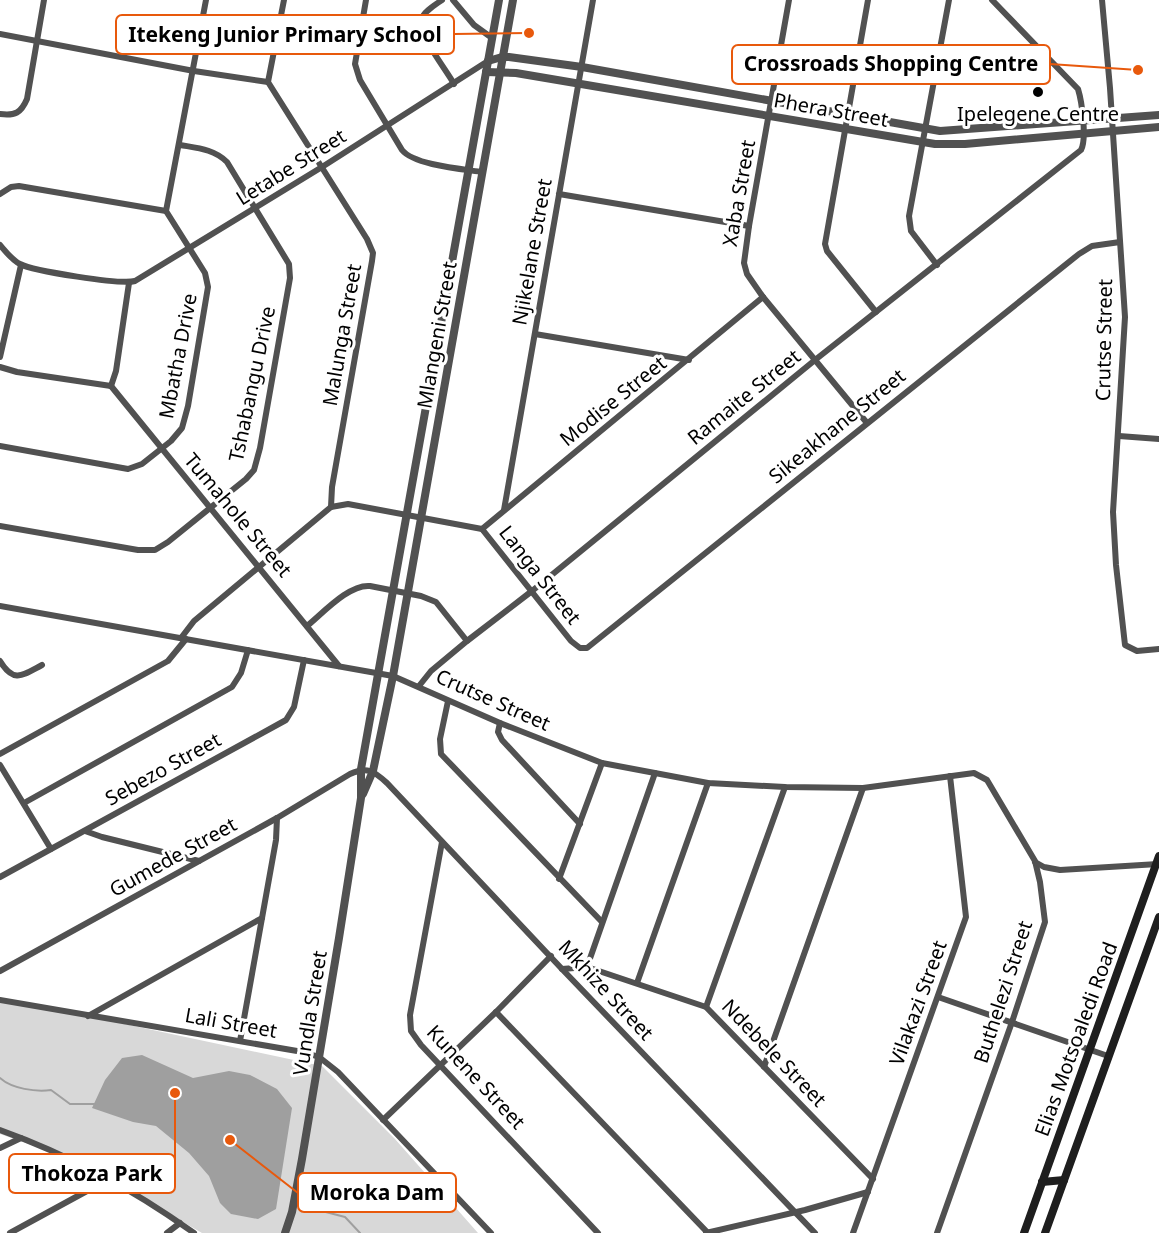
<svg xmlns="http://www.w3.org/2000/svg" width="1159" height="1233" font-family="'Noto Sans',sans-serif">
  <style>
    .green { fill: #d8d8d8 }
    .water { fill: #9f9f9f }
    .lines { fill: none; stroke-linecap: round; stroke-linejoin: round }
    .stream { stroke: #9f9f9f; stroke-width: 2 }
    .minor { stroke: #515151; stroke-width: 6 }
    .tertiary { stroke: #515151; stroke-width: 8 }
    .secondary { stroke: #1e1e1e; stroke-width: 8 }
    .poi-dot { fill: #000; stroke: #fff; stroke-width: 2 }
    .labels { text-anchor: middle; stroke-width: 6; stroke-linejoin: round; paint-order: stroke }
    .street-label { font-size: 20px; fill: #000; stroke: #fff }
    .poi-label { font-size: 20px; fill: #000; stroke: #fff }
    .leader { fill: none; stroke: #e8590c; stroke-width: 2 }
    .callout-dot { fill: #e8590c; stroke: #fff; stroke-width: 2 }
    .callout { fill: #fff; stroke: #e8590c; stroke-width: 2 }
    .callout-label { font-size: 21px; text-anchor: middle; font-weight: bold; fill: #000 }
  </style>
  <rect width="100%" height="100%" fill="#fff"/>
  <path class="green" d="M0,1001L87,1016L322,1066L395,1139L478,1233H202L102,1175L43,1149L0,1134Z"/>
  <path class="water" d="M142,1055L193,1078L229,1071L250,1075L277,1089L292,1108L276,1209L258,1219L231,1214L220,1203L209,1176L189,1153L156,1126L133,1122L92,1108L105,1080L122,1058Z"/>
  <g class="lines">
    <g class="stream">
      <path d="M0,1078C12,1089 36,1092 51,1090L70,1104H95"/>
      <path d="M318,1210L345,1217L360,1233"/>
    </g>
    <g class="minor">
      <path d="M366,0L355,64L360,80L402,150C414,165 462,169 482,172"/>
      <path d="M442,0C435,5 424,11 421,20C417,33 447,71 454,84"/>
      <path d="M453,0L474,25L492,38"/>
      <path d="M789,0L749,226L744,263L747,274L763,297L867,423"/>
      <path d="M868,0L825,244L827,251L876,312"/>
      <path d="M1102,0L1110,88L1125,317L1113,512L1116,565L1125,645L1137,651L1159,649"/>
      <path d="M0,34L194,71L268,82"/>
      <path d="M0,114C15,116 21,113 27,99L44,0"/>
      <path d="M0,194L11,187L19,186L166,211"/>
      <path d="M559,194L749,226"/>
      <path d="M0,245C6,252 12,260 20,264C33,271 121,285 135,281L322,167L488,61"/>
      <path d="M937,265L911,231L909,216L949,0"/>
      <path d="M535,334L689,360"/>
      <path d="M0,357L21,265"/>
      <path d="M0,367L17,372L111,386"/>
      <path d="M111,386L339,666"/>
      <path d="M111,386L116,371L129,283"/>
      <path d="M1119,436L1159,439"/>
      <path d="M0,446L128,469L142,464L171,441L182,428L188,406L208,287L205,273L166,211L206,0"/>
      <path d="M331,507L348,504L482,529L571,641L580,648H587L1079,254L1092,246L1120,242"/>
      <path d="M504,510L593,0"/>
      <path d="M0,526L138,550H155L168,542L246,479L254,470L260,448L290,278L289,264L227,162C214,149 197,148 180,145"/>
      <path d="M482,529L763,297"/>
      <path d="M0,606L393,676L500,723L602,763L708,783L785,787L863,788L974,773L987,780L1035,861L1040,882L1045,922L1012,1022L937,1233"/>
      <path d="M307,626C323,613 349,584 370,586L421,596L436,602L467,641"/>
      <path d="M181,638L194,621L331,507L332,487L372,261L373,253L367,239L268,82L284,0"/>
      <path d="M0,661C14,684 23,675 42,665"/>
      <path d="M419,686L431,671L467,641L532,591L815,360L1081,150C1087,139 1082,102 1078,89L992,0"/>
      <path d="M448,701L440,739L441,754L602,922"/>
      <path d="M500,723L498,732L502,740L580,824"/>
      <path d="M0,754L168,661L186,639"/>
      <path d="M0,765L51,849"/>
      <path d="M24,803L232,687L241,673L248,650"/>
      <path d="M85,831L102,837L199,861"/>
      <path d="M442,842L410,1015L411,1031L421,1045L598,1233"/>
      <path d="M1035,862L1044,867L1060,870L1158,864"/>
      <path d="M0,877L286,720L294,707L304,660"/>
      <path d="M559,879L602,763"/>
      <path d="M587,967L655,773"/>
      <path d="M562,969L587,967L706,1007L873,1179"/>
      <path d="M0,971L277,818L350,774C367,766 374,771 387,783L562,969L815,1233"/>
      <path d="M637,983L708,783"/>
      <path d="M938,997L1108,1056"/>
      <path d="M0,1000L303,1052L319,1057L338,1072L491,1233"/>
      <path d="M706,1007L785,787"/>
      <path d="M496,1012L708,1233"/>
      <path d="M88,1016L262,918"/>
      <path d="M240,1041L276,840L277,818"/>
      <path d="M764,1067L863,788"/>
      <path d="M383,1120L496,1012L551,956"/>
      <path d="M0,1130C70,1155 134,1190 194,1233"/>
      <path d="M0,1148L21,1138"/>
      <path d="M10,1233L109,1179"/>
      <path d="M167,1233L180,1223"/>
      <path d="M706,1233L805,1210L868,1192"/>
      <path d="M853,1233L966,917L950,776"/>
    </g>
    <g class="tertiary">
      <path d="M488,61L502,57H509L582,67L940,131L1159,115"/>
      <path d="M486,72L516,73L935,144H965L1159,127"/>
      <path d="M363,794L373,771L393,676L513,0"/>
      <path d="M285,1233L292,1212L302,1159L339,938L361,798V769L499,0"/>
    </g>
    <g class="secondary">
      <path d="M1042,1182L1064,1180"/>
      <path d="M1024,1233L1159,856"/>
      <path d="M1045,1233L1159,917"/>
    </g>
  </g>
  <circle class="poi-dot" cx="1038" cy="92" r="6"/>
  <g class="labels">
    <g class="street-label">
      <text transform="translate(831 110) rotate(10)" y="7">Phera Street</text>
      <text transform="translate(291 167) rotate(-32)" y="7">Letabe Street</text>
      <text transform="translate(739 193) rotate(-80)" y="7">Xaba Street</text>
      <text transform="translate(532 252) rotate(-80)" y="7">Njikelane Street</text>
      <text transform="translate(342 335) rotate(-80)" y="7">Malunga Street</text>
      <text transform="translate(437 335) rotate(-80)" y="7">Mlangeni Street</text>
      <text transform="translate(1104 340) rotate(-89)" y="7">Crutse Street</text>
      <text transform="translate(178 356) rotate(-79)" y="7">Mbatha Drive</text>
      <text transform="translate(252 384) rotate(-78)" y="7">Tshabangu Drive</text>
      <text transform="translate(744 397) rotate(-39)" y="7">Ramaite Street</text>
      <text transform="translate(613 401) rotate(-39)" y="7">Modise Street</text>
      <text transform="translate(837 426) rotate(-39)" y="7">Sikeakhane Street</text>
      <text transform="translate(238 515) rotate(50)" y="7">Tumahole Street</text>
      <text transform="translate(540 575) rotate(52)" y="7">Langa Street</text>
      <text transform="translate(493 700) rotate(24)" y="7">Crutse Street</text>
      <text transform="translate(163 769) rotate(-29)" y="7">Sebezo Street</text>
      <text transform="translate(173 857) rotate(-29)" y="7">Gumede Street</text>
      <text transform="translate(606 990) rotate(47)" y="7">Mkhize Street</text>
      <text transform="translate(1003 992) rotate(-72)" y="7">Buthelezi Street</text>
      <text transform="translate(918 1003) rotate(-70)" y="7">Vilakazi Street</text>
      <text transform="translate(310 1013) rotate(-81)" y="7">Vundla Street</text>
      <text transform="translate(231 1023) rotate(10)" y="7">Lali Street</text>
      <text transform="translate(1076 1039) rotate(-70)" y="7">Elias Motsoaledi Road</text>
      <text transform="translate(774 1053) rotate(46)" y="7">Ndebele Street</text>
      <text transform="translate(476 1077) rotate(47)" y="7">Kunene Street</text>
    </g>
    <g class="poi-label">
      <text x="1038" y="121">Ipelegene Centre</text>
    </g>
  </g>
  <path class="leader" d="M529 33L454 34M1138 70L1050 64M175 1093L175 1174M230 1140L298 1193"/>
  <g class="callout-dot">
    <circle cx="529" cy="33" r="6"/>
    <circle cx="1138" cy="70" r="6"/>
    <circle cx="175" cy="1093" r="6"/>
    <circle cx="230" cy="1140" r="6"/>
  </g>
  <g class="callout">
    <rect x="116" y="15" width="338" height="39" rx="6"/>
    <rect x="732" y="45" width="318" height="39" rx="6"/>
    <rect x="9" y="1154" width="166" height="39" rx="6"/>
    <rect x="298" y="1173" width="158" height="39" rx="6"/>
  </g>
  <g class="callout-label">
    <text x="285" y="42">Itekeng Junior Primary School</text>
    <text x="891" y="71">Crossroads Shopping Centre</text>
    <text x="92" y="1181">Thokoza Park</text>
    <text x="377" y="1200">Moroka Dam</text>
  </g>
</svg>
